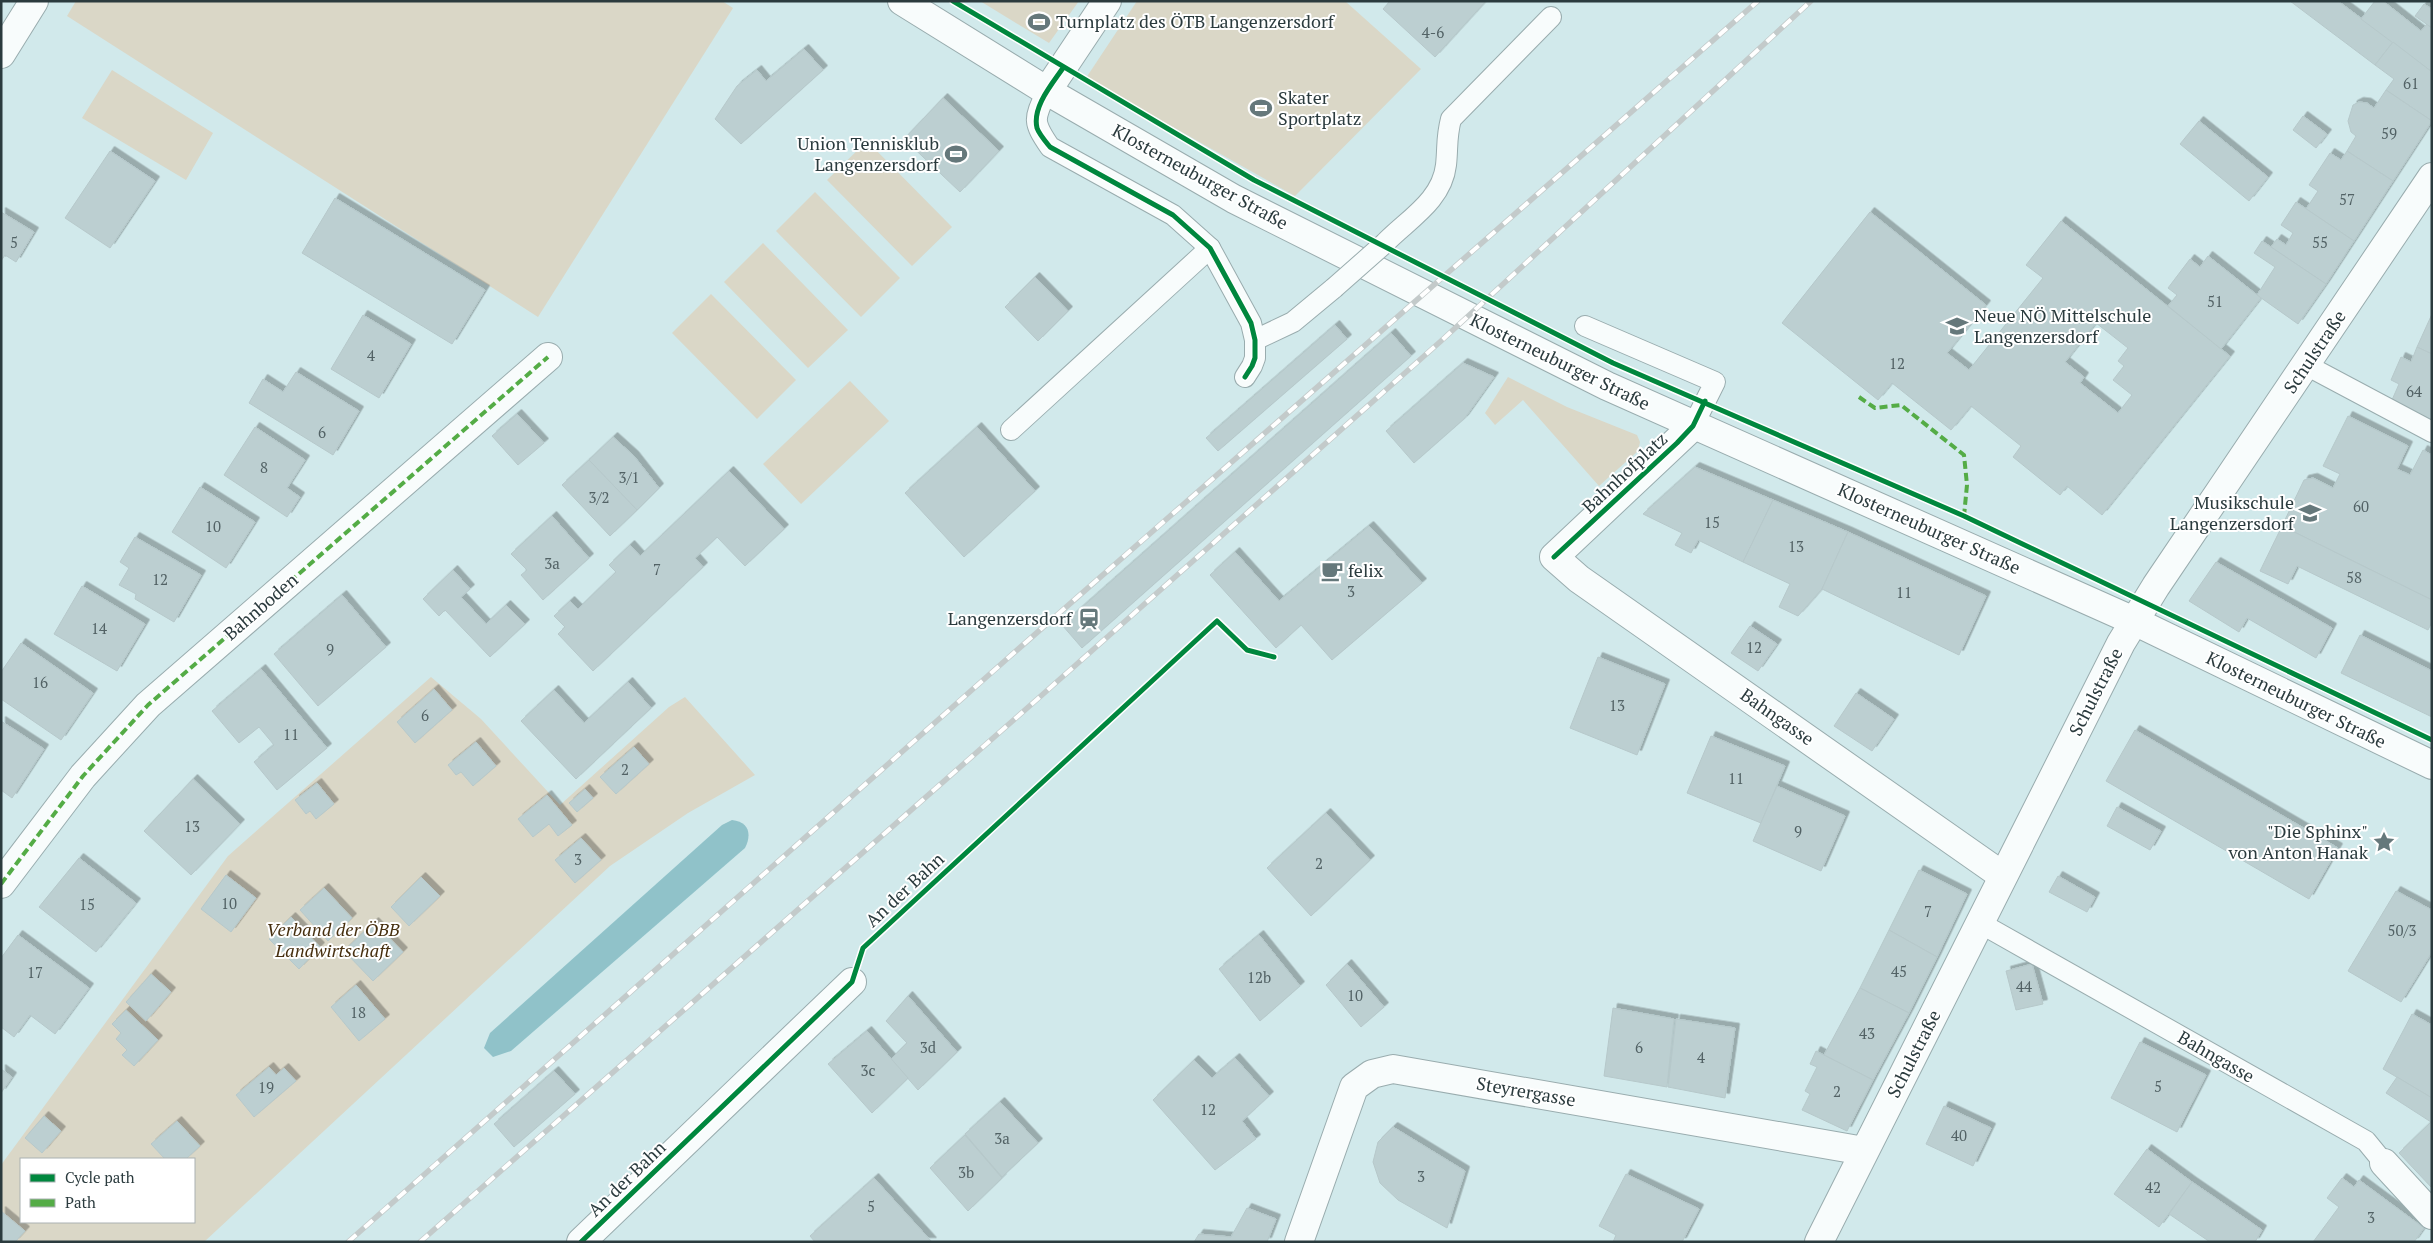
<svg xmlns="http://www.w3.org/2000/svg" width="2433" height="1243" font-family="'PT Serif',serif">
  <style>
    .green { fill: #dad7c7; fill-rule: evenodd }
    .water { fill: #90c2c9 }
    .building { fill: #bccfd1; stroke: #b6c8ca; fill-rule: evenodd; filter: url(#shadow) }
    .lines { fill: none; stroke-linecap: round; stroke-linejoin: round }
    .lane-casing { stroke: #99acae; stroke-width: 22 }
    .street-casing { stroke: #99acae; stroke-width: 30 }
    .lane { stroke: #f8fcfc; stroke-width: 20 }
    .street { stroke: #f8fcfc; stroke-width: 28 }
    .rail-casing { stroke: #c3caca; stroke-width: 5.5 }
    .rail { stroke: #fff; stroke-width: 4; stroke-dasharray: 11; stroke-linecap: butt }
    .lane-bridge-casing { stroke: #99acae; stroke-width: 22; stroke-linecap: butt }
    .lane-bridge { stroke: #f8fcfc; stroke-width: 20 }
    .quiet { stroke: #54ac46; stroke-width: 4; stroke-dasharray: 8 4; stroke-linecap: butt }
    .cycleway-casing { stroke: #fff; stroke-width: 8 }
    .cycleway { stroke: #00873e; stroke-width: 5 }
    .labels { text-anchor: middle; stroke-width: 4; stroke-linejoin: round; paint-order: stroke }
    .number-label { font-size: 15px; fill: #526265 }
    .poi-label { font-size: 18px; fill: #2b3b3e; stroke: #fff; text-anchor: start }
    .street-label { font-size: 18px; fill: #2b3b3e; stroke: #fff }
    .park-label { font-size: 18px; font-style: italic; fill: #462f0f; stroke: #fff }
  </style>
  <defs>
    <filter id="shadow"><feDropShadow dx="4.5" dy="-4.5" stdDeviation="0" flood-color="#0004"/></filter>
  </defs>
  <rect width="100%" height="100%" fill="#d1e9eb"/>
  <g class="green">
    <path d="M76,1H722L733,8L538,317L67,16Z"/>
    <path d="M980,1H1079L1049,43Z"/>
    <path d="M1137,1H1345L1421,69L1295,196L1086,78Z"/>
    <path d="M112,70L213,133L186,180L82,118Z"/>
    <path d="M867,141L952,227L912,266L827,180Z"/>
    <path d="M815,192L900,278L861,317L776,231Z"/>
    <path d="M763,243L848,330L808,368L724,282Z"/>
    <path d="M711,294L796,380L757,419L672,333Z"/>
    <path d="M1508,377L1567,407L1637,435L1640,442L1638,451L1599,486L1523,400L1495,425L1485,413Z"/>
    <path d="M850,381L889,421L801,504L763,464Z"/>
    <path d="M431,677L481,719L560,805L669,707L685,697L755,775L688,813L610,866L204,1242H1V1165L228,856ZM21,1159H194V1222H21Z"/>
  </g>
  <path class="water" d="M732,820C749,822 752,834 745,848L511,1051L493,1057L484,1048L490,1033L722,825Z"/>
  <g class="building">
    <path d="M1390,1H1486L1435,57L1383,9Z"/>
    <path d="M2290,1H2338L2393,42L2375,65Z"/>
    <path d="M2375,1H2383L2421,31L2427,24L2432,28V72L2361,19Z"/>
    <path d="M2424,4L2432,9V28L2415,16Z"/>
    <path d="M2393,42L2432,72V121L2386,90L2394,79L2375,65Z"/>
    <path d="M804,49L823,70L741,144L715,119L737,86L757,70L766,81Z"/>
    <path d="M2386,90L2432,121L2393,181L2347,151L2356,136L2351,132L2348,121L2353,105L2359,102L2367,103L2374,108Z"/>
    <path d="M943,98L999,151L960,192L904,139Z"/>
    <path d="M2303,116L2327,134L2316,148L2293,130Z"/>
    <path d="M2199,121L2268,177L2249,201L2180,144Z"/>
    <path d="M110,151L155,181L110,248L65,218Z"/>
    <path d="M2347,151L2393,181L2354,241L2306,209L2318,191L2309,185L2330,153L2341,160Z"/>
    <path d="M335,198L485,290L452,344L302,253Z"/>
    <path d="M2296,202L2354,241L2326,284L2271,247L2277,239L2286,245L2293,233L2281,225Z"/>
    <path d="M1,212L34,232L16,262L5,255L1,261Z"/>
    <path d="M1870,212L1986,305L1947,353L1969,370L2043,278L2026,265L2061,221L2230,356L2102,515L2067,486L2060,495L2013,457L2021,446L1971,406L1951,430L1892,383L1878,400L1782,323ZM2096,323L2128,348L2118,361L2124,366L2113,380L2132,395L2118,413L2080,383L2084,377L2065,362Z"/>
    <path d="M2262,241L2326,284L2298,324L2257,295L2275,267L2254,253Z"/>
    <path d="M2208,256L2261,298L2221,349L2168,306L2177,295L2168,288L2190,259L2200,267Z"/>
    <path d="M1035,277L1068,311L1038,341L1005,307Z"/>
    <path d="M2432,314V354L2417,347Z"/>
    <path d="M363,315L411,344L379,398L331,369Z"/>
    <path d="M1335,325L1347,339L1218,451L1206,438Z"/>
    <path d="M1391,333L1411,356L1082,648L1062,625Z"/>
    <path d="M2417,347L2432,354V422L2392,400L2399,384L2391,380L2401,357L2411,362Z"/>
    <path d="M1463,363L1494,377L1464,419L1414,463L1386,431Z"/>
    <path d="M296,372L359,411L333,455L249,403L263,379L283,392Z"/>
    <path d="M517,414L544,443L518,465L492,436Z"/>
    <path d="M2348,416L2408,446L2397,469L2410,475L2423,450L2432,455V600L2282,526L2304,480L2313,478L2333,488L2340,474L2323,466Z"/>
    <path d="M255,427L305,460L287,488L300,497L287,517L224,475Z"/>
    <path d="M977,427L1035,491L964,557L905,493Z"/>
    <path d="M613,437L634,456L659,488L637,510L589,460Z"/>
    <path d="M589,460L637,510L610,536L562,485Z"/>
    <path d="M1695,467L1773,500L1743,562L1698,540L1691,553L1675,545L1682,533L1643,514Z"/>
    <path d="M729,471L784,529L745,566L717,537L695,558L703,567L593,671L558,634L565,627L554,616L570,601L578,609L616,572L609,565L630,545L640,556Z"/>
    <path d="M200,487L255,522L226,568L172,532Z"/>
    <path d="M1773,500L1848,532L1822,589L1798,616L1779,607L1790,584L1743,562Z"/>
    <path d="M552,516L589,558L543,600L521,575L527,570L511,554Z"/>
    <path d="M1369,526L1422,583L1332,660L1301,625L1276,648L1210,575L1235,552L1279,601Z"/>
    <path d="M2282,526L2432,600V622L2428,630L2297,566L2288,584L2260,571Z"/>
    <path d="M1848,532L1986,596L1959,655L1822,589Z"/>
    <path d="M135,537L201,575L174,622L135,599L136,594L119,585L129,568L120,562Z"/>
    <path d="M2216,562L2332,628L2316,658L2247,618L2239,632L2189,601Z"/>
    <path d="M453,570L470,589L461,597L486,624L506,605L525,624L490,657L445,610L439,616L423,599Z"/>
    <path d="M82,586L145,624L117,671L54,634Z"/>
    <path d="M342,595L386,647L318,706L274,654Z"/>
    <path d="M1750,626L1777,644L1758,671L1731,653Z"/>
    <path d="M2360,635L2432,671V717L2341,673Z"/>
    <path d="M21,643L93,693L61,740L1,699V672Z"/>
    <path d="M1598,657L1665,684L1637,755L1570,728Z"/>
    <path d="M261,669L327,748L277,790L254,762L274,745L259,727L239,743L212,711Z"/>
    <path d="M628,682L651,708L576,779L521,721L554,690L584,723Z"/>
    <path d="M434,689L452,710L415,743L397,722Z"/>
    <path d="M1856,693L1894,719L1872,751L1834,726Z"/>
    <path d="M1,721L44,749L12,798L1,790Z"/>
    <path d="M2135,730L2338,848L2309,899L2106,781Z"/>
    <path d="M1711,736L1785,766L1761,823L1687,793Z"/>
    <path d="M476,742L496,766L473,786L461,772L456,775L448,765Z"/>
    <path d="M634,747L649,764L616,794L600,777Z"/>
    <path d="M193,779L240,824L191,875L144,831Z"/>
    <path d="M317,783L334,804L316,819L310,811L306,814L295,800Z"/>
    <path d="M1777,786L1845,816L1821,871L1753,841Z"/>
    <path d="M585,789L593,798L577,812L569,803Z"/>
    <path d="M547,795L572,825L558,836L549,824L533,837L518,819Z"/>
    <path d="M2117,807L2161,831L2150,850L2107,826Z"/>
    <path d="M1326,813L1370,860L1311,916L1267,868Z"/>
    <path d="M581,838L601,860L575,883L555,860Z"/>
    <path d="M79,858L136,903L96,952L39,907Z"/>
    <path d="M1919,870L1967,894L1937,957L1889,930Z"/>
    <path d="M226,875L256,898L231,932L201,909Z"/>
    <path d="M2058,876L2095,897L2087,912L2049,892Z"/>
    <path d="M421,877L440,896L409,926L391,907Z"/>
    <path d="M324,888L352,918L328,941L300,910Z"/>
    <path d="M2396,891L2432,910V952L2401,1002L2348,971Z"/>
    <path d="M291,917L320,947L299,969L269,939Z"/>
    <path d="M374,922L403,952L373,981L344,951Z"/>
    <path d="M1889,930L1937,957L1909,1013L1860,988Z"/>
    <path d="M18,935L89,988L55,1034L30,1015L14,1037L1,1027V958Z"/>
    <path d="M1259,935L1300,986L1260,1021L1219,969Z"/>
    <path d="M1347,964L1384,1007L1361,1027L1326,985Z"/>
    <path d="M2032,964L2043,1004L2016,1010L2006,971Z"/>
    <path d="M151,974L171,992L146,1021L126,1002Z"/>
    <path d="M356,985L385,1019L359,1041L331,1007Z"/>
    <path d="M1860,988L1909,1013L1873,1080L1824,1055Z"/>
    <path d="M908,996L957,1052L918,1090L891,1059L907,1043L886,1021Z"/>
    <path d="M1613,1008L1674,1019L1667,1087L1604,1076Z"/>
    <path d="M126,1010L158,1040L134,1066L122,1055L127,1050L116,1039L121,1033L112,1024Z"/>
    <path d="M2412,1014L2432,1025V1098L2383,1069Z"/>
    <path d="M1676,1019L1735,1028L1725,1098L1668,1087Z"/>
    <path d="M867,1031L908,1078L872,1113L828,1064Z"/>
    <path d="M2140,1042L2206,1075L2177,1132L2111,1098Z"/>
    <path d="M1816,1051L1873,1080L1847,1131L1802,1110L1810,1094L1805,1091L1817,1067L1810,1064Z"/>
    <path d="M1235,1058L1269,1096L1242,1121L1256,1139L1215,1170L1153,1100L1194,1060L1212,1078Z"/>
    <path d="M269,1067L276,1075L284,1068L296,1081L254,1117L236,1095Z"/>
    <path d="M1,1069L12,1077L1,1093Z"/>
    <path d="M554,1071L575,1094L514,1147L494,1124Z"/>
    <path d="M2397,1077L2432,1098V1188L2399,1153L2431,1122L2386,1093Z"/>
    <path d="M1000,1102L1038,1143L1002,1177L965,1134Z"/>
    <path d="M1944,1106L1991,1128L1973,1166L1926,1144Z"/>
    <path d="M44,1116L61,1131L42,1153L25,1138Z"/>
    <path d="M177,1121L200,1146L186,1159H165L151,1144Z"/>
    <path d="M1393,1127L1465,1171L1447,1228L1398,1200L1380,1183L1373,1162L1378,1142Z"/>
    <path d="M965,1135L1002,1178L968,1211L930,1168Z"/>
    <path d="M2147,1149L2192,1182L2159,1227L2114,1194Z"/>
    <path d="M1626,1174L1699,1209L1682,1242H1613L1616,1235L1599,1226Z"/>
    <path d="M874,1178L932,1242H815L810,1236Z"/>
    <path d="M2342,1178L2354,1187L2359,1180L2424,1228L2414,1242H2313L2339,1207L2327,1198Z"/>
    <path d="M2192,1182L2262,1230L2255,1242H2210L2169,1214Z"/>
    <path d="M1247,1208L1276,1219L1267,1242H1194L1199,1234L1231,1237Z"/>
    <path d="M1,1211L25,1231L15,1242H1Z"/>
  </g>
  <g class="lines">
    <g class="lane-casing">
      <g id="lane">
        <path d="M1047,91C1034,119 1032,121 1050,147L1173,215L1210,248L1251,323L1255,340V358L1252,366L1245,377"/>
        <path d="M1385,243C1407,220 1442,201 1446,165C1448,147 1446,138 1451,119L1551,17"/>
        <path d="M1585,326L1715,382L1693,426"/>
        <path d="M1255,340L1293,322L1334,288"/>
        <path d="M2306,365L2432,432"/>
        <path d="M1011,430L1210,248"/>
        <path d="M1980,923L2366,1141L2384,1163"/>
      </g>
    </g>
    <g class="street-casing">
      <g id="street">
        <path d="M902,1L1047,91L1234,199L1607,386L2134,621L2432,765"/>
        <path d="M1,54L34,1"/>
        <path d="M1047,91L1107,1"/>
        <path d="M1693,426L1554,557L1579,579L2003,876"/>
        <path d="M1,884L83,776L148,705L548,357"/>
        <path d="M2384,1163L2432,1215"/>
        <path d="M581,1242L852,982"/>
        <path d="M1299,1242L1354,1087L1372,1074L1393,1069L1864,1151"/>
        <path d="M1819,1242L2121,643L2156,586L2432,177"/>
      </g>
    </g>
    <use href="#lane" class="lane"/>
    <use href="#street" class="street"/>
    <g class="rail-casing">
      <g id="rail">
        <path d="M348,1242L1008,658L1758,1"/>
        <path d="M420,1242L1042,695L1441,341L1811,1"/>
      </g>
    </g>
    <use href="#rail" class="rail"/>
    <g class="lane-bridge-casing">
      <path id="lane-bridge" d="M1334,288L1385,243"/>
    </g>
    <use href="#lane-bridge" class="lane-bridge"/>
    <g class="quiet">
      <path d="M1859,397L1875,408L1901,405L1964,455L1967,485L1964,516"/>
      <path d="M1,884L83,776L148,705L548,357"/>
    </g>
    <g class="cycleway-casing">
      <g id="cycleway">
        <path d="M953,1L1254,180L1613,363L1964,516L2432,740"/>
        <path d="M1063,68C1052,84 1032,107 1037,128C1039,134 1046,142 1050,147L1173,215L1210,248L1251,323L1255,340V358L1252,366L1245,377"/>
        <path d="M1554,557L1677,443L1693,426L1705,401"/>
        <path d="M581,1242L852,982L863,948L1217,621L1247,650L1274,657"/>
      </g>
    </g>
    <use href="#cycleway" class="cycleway"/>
  </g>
  <defs>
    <g id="stadium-bare" transform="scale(1.725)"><path d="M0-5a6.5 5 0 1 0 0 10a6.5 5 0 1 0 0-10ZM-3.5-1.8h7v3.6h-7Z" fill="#65787b" stroke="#fff" stroke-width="2.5" paint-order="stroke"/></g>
    <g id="school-bare" transform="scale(1.725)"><path d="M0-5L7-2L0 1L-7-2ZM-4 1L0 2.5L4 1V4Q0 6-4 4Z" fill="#65787b" stroke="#fff" stroke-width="2.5" paint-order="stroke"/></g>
    <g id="cafe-bare" transform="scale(1.725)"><path d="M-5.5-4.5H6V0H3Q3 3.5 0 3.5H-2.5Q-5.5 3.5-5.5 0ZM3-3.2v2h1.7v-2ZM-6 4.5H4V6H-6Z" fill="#65787b" stroke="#fff" stroke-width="2.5" paint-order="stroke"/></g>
    <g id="station-bare" transform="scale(1.725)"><path d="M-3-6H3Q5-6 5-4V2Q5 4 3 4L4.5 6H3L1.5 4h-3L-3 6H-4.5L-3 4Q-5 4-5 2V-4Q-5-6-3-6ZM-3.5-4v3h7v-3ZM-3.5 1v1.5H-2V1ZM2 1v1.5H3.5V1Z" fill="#65787b" stroke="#fff" stroke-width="2.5" paint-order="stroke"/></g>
    <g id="sight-bare" transform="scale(1.725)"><path d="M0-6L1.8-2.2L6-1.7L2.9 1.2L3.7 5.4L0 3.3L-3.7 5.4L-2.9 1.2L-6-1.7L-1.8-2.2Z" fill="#65787b" stroke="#fff" stroke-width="2.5" paint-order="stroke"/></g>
  </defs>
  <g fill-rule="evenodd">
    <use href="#stadium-bare" x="1039" y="22"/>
    <use href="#stadium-bare" x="1261" y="108"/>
    <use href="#stadium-bare" x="956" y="154"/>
    <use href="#school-bare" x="1957" y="326"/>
    <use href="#school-bare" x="2310" y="513"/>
    <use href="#cafe-bare" x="1332" y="571"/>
    <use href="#station-bare" x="1089" y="619"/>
    <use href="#sight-bare" x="2384" y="842"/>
  </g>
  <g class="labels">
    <g class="number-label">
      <text x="1433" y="38">4-6</text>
      <text x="2411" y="89">61</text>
      <text x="2389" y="139">59</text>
      <text x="2347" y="205">57</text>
      <text x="14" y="248">5</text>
      <text x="2320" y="248">55</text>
      <text x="2215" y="307">51</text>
      <text x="371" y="361">4</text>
      <text x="1897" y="369">12</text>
      <text x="2414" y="397">64</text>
      <text x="322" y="438">6</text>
      <text x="264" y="473">8</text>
      <text x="629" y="483">3/1</text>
      <text x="599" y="503">3/2</text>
      <text x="2361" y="512">60</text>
      <text x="1712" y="528">15</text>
      <text x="213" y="532">10</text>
      <text x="1796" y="552">13</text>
      <text x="552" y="569">3a</text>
      <text x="657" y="575">7</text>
      <text x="2354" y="583">58</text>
      <text x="160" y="585">12</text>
      <text x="1351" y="597">3</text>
      <text x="1904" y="598">11</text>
      <text x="99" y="634">14</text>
      <text x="1754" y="653">12</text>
      <text x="330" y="655">9</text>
      <text x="40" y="688">16</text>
      <text x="1617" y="711">13</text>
      <text x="425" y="721">6</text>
      <text x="291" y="740">11</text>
      <text x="625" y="775">2</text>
      <text x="1736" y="784">11</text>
      <text x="192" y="832">13</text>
      <text x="1798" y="837">9</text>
      <text x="578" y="865">3</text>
      <text x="1319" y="869">2</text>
      <text x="229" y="909">10</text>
      <text x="87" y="910">15</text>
      <text x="1928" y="917">7</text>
      <text x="2402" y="936">50/3</text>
      <text x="1899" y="977">45</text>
      <text x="35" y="978">17</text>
      <text x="1259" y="983">12b</text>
      <text x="2024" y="992">44</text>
      <text x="1355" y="1001">10</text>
      <text x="358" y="1018">18</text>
      <text x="1867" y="1039">43</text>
      <text x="928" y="1053">3d</text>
      <text x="1639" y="1053">6</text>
      <text x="1701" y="1063">4</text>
      <text x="868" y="1076">3c</text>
      <text x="2158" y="1092">5</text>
      <text x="266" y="1093">19</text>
      <text x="1837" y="1097">2</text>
      <text x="1208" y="1115">12</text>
      <text x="1959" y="1141">40</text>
      <text x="1002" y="1144">3a</text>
      <text x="966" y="1178">3b</text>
      <text x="1421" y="1182">3</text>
      <text x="2153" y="1193">42</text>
      <text x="871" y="1212">5</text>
      <text x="2371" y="1223">3</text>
    </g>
    <g class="poi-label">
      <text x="1056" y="28">Turnplatz des ÖTB Langenzersdorf</text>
      <text x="1278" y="104">Skater<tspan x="1278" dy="21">Sportplatz</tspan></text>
      <text x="939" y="150" text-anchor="end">Union Tennisklub<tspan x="939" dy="21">Langenzersdorf</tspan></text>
      <text x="1974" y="322">Neue NÖ Mittelschule<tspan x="1974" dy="21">Langenzersdorf</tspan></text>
      <text x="2294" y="509" text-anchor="end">Musikschule<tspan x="2294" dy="21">Langenzersdorf</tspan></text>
      <text x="1348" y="577">felix</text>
      <text x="1072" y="625" text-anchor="end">Langenzersdorf</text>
      <text x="2368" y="838" text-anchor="end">"Die Sphinx"<tspan x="2368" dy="21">von Anton Hanak</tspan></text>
    </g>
    <g class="street-label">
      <text transform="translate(1200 177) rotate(29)" y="6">Klosterneuburger Straße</text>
      <text transform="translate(2315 352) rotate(-56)" y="6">Schulstraße</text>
      <text transform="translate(1560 362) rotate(26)" y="6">Klosterneuburger Straße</text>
      <text transform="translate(1625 473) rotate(-43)" y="6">Bahnhofplatz</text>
      <text transform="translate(1929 529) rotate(24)" y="6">Klosterneuburger Straße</text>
      <text transform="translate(261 607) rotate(-41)" y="6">Bahnboden</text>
      <text transform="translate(2096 692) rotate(-63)" y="6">Schulstraße</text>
      <text transform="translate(2296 700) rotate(26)" y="6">Klosterneuburger Straße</text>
      <text transform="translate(1777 717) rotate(35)" y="6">Bahngasse</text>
      <text transform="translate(905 890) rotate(-43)" y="6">An der Bahn</text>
      <text transform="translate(1914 1054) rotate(-63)" y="6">Schulstraße</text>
      <text transform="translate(2216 1057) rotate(30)" y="6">Bahngasse</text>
      <text transform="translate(1526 1092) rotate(10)" y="6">Steyrergasse</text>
      <text transform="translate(627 1179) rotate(-44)" y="6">An der Bahn</text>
    </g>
    <g class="park-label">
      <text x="333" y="936">Verband der ÖBB<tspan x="333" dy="21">Landwirtschaft</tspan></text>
    </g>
  </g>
  <rect width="2433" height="1243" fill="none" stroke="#2b3b3e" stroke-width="5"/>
  <rect x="20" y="1158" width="175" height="65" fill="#ffffff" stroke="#aab1b2"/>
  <rect x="30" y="1174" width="25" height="8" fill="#00873e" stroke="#aab1b2"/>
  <text x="65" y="1183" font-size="15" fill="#2b3b3e">Cycle path</text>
  <rect x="30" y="1199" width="25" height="8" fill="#54ac46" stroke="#aab1b2"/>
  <text x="65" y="1208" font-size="15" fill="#2b3b3e">Path</text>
</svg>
